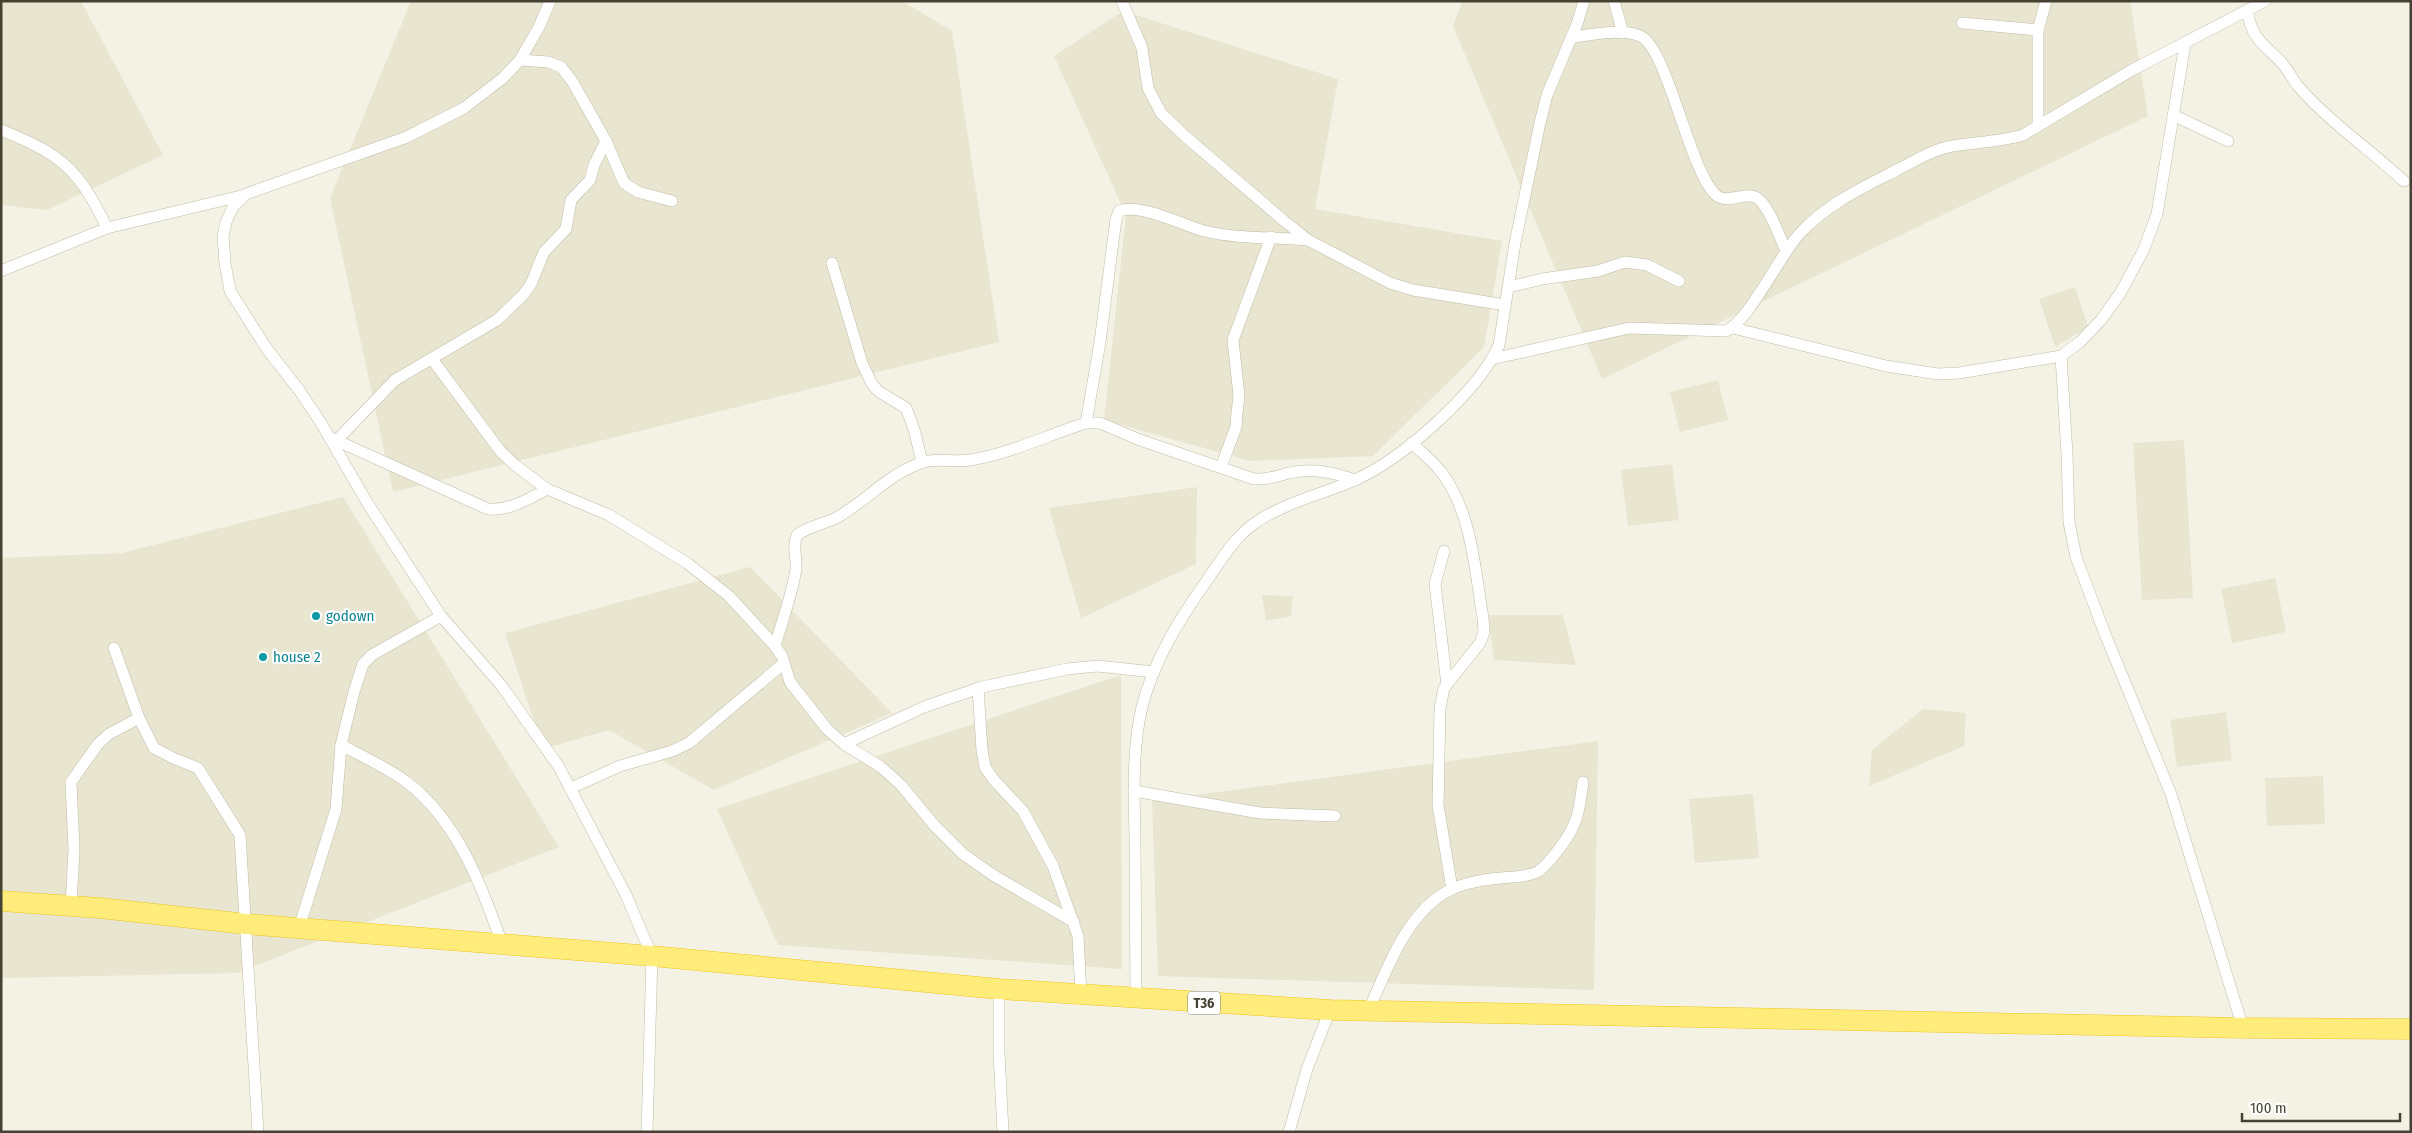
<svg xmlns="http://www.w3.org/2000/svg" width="2412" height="1133" font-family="'Fira Sans Condensed',sans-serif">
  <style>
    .residential { fill: #e8e5d1 }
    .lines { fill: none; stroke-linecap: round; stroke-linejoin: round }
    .minor-casing { stroke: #c0bca5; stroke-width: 12 }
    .trunk-casing { stroke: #eec623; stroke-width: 21 }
    .minor { stroke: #fff; stroke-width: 11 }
    .trunk { stroke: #ffec7a; stroke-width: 20 }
    .culture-dot { fill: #0f9aa8; stroke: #fff; stroke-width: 2 }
    .labels { text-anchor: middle; stroke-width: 4.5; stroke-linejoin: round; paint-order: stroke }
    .shield { fill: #fff; stroke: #7e7b70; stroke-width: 1 }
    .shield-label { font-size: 14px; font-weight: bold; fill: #464233 }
    .culture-label { font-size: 15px; fill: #0d838f; stroke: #fff; text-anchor: start }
  </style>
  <rect width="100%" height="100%" fill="#f4f2e4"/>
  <g class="residential">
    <path d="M1,1H81L163,155L47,210L1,205Z"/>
    <path d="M411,1H902L952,31L999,342L393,492L330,198Z"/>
    <path d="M1462,1H2130L2148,116L1602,379L1453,26Z"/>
    <path d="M1123,11L1338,79L1315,209L1502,241L1484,347L1373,456L1250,461L1104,420L1126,215L1054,56Z"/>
    <path d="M2075,287L2088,327L2055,347L2039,299Z"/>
    <path d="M1718,380L1728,420L1680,432L1670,392Z"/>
    <path d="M2184,440L2193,598L2142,600L2133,443Z"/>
    <path d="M1672,464L1679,520L1628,526L1621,470Z"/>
    <path d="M1197,487L1196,564L1081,618L1049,508Z"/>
    <path d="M343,497L559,847L237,973L1,978V558L122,553Z"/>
    <path d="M750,567L892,713L714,790L609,730L543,749L505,633Z"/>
    <path d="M2275,578L2286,632L2232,643L2221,589Z"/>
    <path d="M1262,595L1293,596L1291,616L1266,621Z"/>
    <path d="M1488,615H1563L1576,665L1494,660Z"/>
    <path d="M1121,675L1122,969L778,945L717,809Z"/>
    <path d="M1923,709L1966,713L1964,746L1869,786L1872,750Z"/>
    <path d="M2226,712L2232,760L2177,767L2170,720Z"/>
    <path d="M1598,741L1594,990L1158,976L1152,801Z"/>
    <path d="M2323,776L2325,824L2267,826L2265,778Z"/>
    <path d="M1753,794L1759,858L1695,863L1689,799Z"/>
  </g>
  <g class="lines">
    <g class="minor-casing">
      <g id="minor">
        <path d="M550,1L539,27L520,60L503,78L464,108L407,137L246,194L233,207L226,222L223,236L225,263L230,291L267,349L299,390L321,423L368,504L441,616L501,685L559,767L626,895L652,956L647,1132"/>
        <path d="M1122,1L1142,48L1148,88L1161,113L1186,137L1283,220L1308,240L1390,283L1413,290L1505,305"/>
        <path d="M1614,1L1623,33"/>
        <path d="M2247,10C2252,40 2263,43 2282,63C2288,70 2292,78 2297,85C2328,121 2369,149 2404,181"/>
        <path d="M1962,23L2038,30"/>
        <path d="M1572,37C1592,35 1621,28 1640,36C1667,47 1688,165 1714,193C1726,207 1744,190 1757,198C1769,205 1780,238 1786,251"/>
        <path d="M520,60L548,62L561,67L572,81L606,141L624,183L638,192L672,201"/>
        <path d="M2173,115L2228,141"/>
        <path d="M2038,126V30L2046,1"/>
        <path d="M1,130C61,154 79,169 107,228"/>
        <path d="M832,263L862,363L872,384L878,391L906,408L914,429L922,462"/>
        <path d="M1,271L107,228L245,195"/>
        <path d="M1509,287L1542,279L1598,271L1625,262L1647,265L1679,281"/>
        <path d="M1733,328L1886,366L1938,374L1959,373L2061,356L2080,342L2101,320L2121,292L2144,249L2157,214L2185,44"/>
        <path d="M2061,356L2067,454L2069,522L2076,557L2105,634L2171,794L2243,1028"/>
        <path d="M432,359L501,452L515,465L547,489L609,515L687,563L729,596L775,646L782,656L790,682L827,729L844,744L881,767L901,785L934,825L963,854L993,875L1074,922"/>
        <path d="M1492,359L1629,328L1726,331C1751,319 1779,255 1801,232C1829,203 1862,188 1897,170C1914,161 1932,150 1952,146C1976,142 2000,142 2023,135L2132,70L2265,1"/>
        <path d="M1086,423L1100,342L1116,219L1119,211C1140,203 1183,225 1204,231C1237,239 1274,237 1308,240"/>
        <path d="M331,438L488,509C509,511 529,499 547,489"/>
        <path d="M336,441L395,380L497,320L523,295L531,284L544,252L566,229L571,200L590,180L594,165L606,141"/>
        <path d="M1412,443C1422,453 1434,462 1442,473C1472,513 1475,571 1483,618L1484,632L1480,643L1444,688L1440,708L1438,805L1452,889"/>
        <path d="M1221,467L1236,427L1237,413L1239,396L1233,340L1271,237"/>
        <path d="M1444,551L1435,584L1447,685"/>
        <path d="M775,646C782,621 792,595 796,569C797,557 792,547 797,535C809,526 825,524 838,517C867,500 889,474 921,463C937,457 953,463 970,460C1010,454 1047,435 1086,423H1100L1140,440L1254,479C1267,480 1277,476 1289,473C1313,468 1332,472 1355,480"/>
        <path d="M114,648L139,718L154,748L173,758L198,768L240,835L258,1132"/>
        <path d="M978,688L982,750L985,767L993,779L1023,811L1053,866L1078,936L1081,995"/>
        <path d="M844,744L924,707L982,687L1067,669L1097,666L1154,672"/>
        <path d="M341,745C364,757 388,768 408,783C458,822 482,886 502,944"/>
        <path d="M571,788L620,766L672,751L689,743L784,663"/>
        <path d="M1134,791L1260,813L1335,816"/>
        <path d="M71,906L74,850L71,782L98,744L109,734L139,718"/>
        <path d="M299,928L336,809L341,745L354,692L363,664L372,655L441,616"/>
        <path d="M999,989V1053L1003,1132"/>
        <path d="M1136,999C1136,945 1135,892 1135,838C1134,795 1132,749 1142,707C1153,663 1177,623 1203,586C1218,565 1233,538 1255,523C1285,502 1324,494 1357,479C1403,458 1478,392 1499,345L1515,243L1540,123L1547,95L1577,24L1584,1"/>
        <path d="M1368,1011C1386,973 1402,924 1437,898C1455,884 1479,880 1501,878C1513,877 1528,877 1539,871C1547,865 1553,857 1559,849C1578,824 1579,812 1583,782"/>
        <path d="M1289,1132L1307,1069L1330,1010"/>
      </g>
    </g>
    <g class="trunk-casing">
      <path id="trunk" d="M1,901L100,908L246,924L652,956L999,989L1330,1010L2243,1028L2411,1029"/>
    </g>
    <use href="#minor" class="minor"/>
    <use href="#trunk" class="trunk"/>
  </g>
  <g class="culture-dot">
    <circle cx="316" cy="616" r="5"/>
    <circle cx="263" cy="657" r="5"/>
  </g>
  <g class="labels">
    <rect class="shield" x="1188" y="991.5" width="32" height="23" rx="4"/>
    <g class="shield-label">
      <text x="1204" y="1008">T36</text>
    </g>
    <g class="culture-label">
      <text x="326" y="621">godown</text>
      <text x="273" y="662">house 2</text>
    </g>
  </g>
  <rect width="2412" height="1133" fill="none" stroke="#464233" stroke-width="5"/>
  <path d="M2242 1113v8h158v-8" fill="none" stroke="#464233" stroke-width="2.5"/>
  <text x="2250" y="1113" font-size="15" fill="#464233" stroke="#ffffff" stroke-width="4" paint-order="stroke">100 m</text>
</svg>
